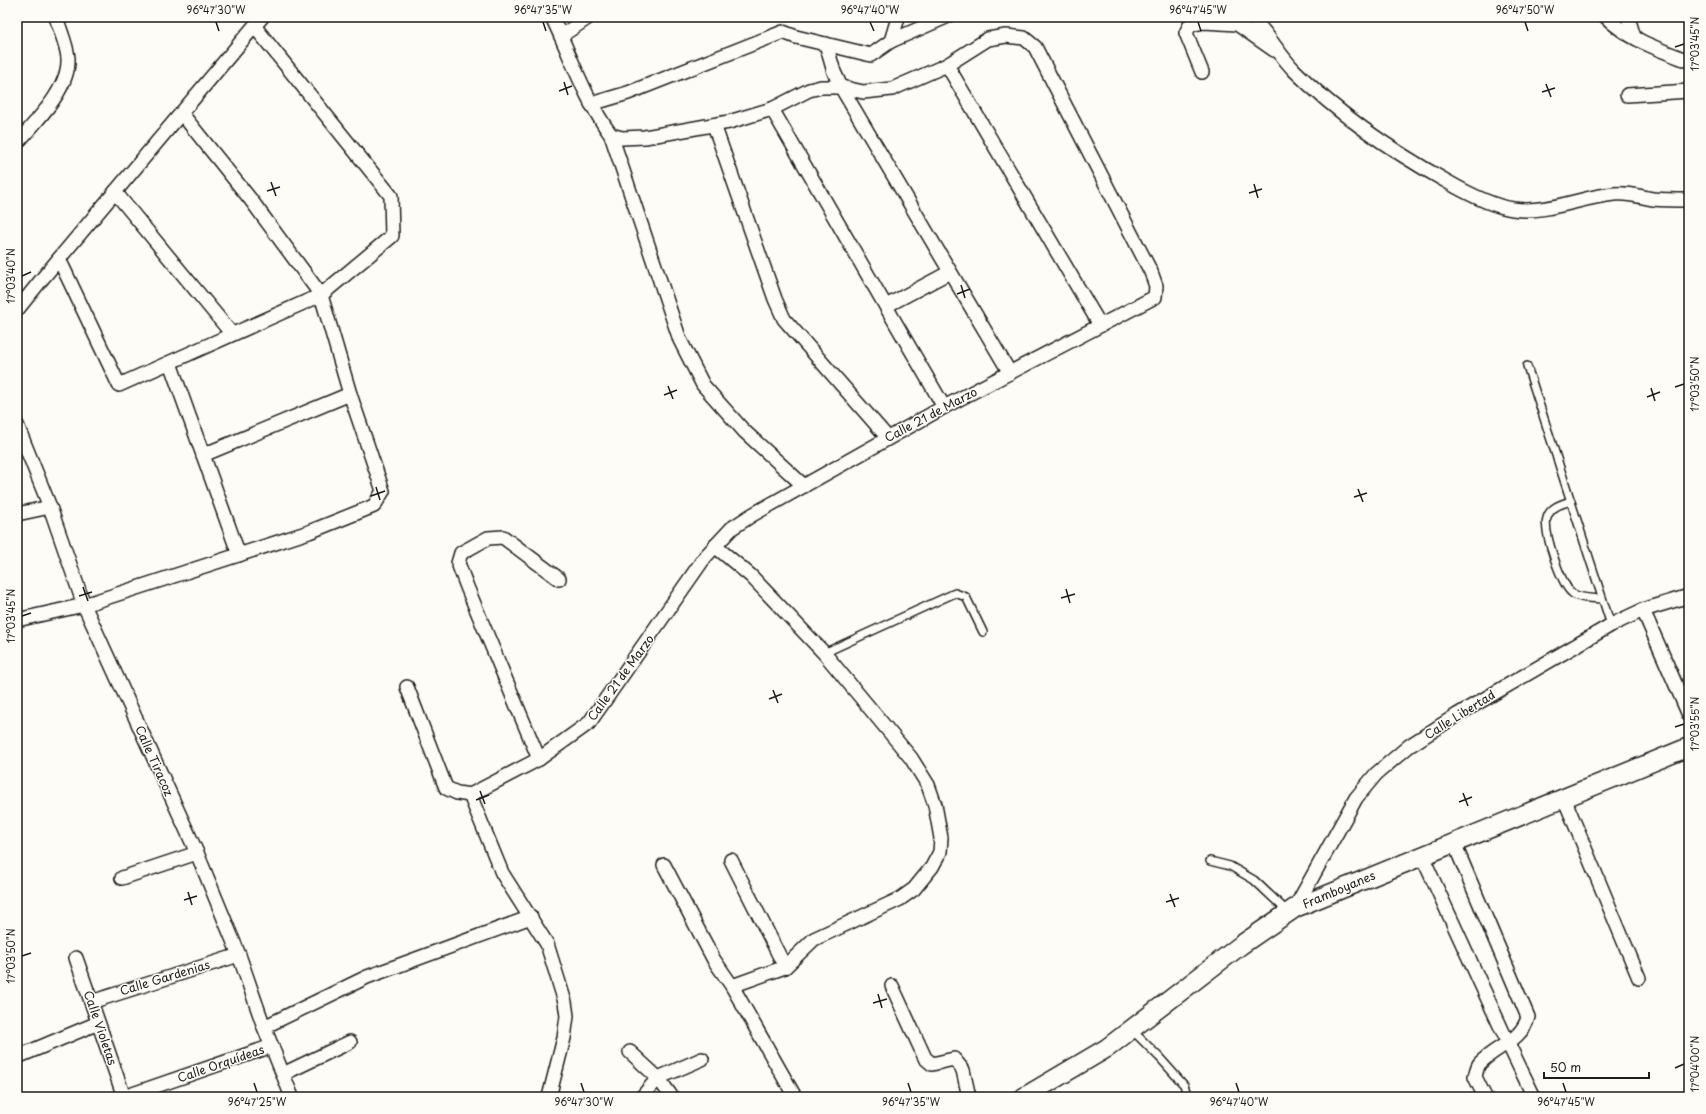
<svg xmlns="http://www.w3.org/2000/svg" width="1706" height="1114" font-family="'Playpen Sans',sans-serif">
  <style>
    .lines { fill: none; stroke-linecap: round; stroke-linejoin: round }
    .service-casing { stroke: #1c1c1c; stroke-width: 10 }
    .minor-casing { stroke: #1c1c1c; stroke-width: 16 }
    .secondary-casing { stroke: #1c1c1c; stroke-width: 21 }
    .service { stroke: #fdfcf7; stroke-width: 7 }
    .minor { stroke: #fdfcf7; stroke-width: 13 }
    .secondary { stroke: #fdfcf7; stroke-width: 18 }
    .ticks { fill: none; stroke: #1c1c1c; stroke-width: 1.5 }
    .labels { text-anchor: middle; stroke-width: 3; stroke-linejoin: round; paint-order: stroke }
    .street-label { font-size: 12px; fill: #1c1c1c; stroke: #fdfcf7 }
    .neatline { fill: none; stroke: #1c1c1c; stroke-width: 1.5 }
    .ticks-label { font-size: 10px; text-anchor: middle; fill: #1c1c1c }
  </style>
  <rect width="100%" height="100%" fill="#fdfcf7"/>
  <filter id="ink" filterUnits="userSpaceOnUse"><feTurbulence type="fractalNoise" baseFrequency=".025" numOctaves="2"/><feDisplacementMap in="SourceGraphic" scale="8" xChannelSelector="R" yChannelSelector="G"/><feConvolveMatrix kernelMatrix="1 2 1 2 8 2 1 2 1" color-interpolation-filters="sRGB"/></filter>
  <g filter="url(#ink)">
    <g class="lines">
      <g class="service-casing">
        <g id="service">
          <path d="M1527,366L1611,625"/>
          <path d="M1571,501C1561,504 1550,507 1547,518C1543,532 1561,584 1572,593C1579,599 1593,598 1602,599"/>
          <path d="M824,653L955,593L966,597L983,632"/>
          <path d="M1210,861L1230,866L1254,880L1289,913"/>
          <path d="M1131,1029L1160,1058L1184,1085L1188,1097"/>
        </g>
      </g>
      <g class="minor-casing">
        <g id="minor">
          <path d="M1251,17C1268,33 1278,54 1295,71C1337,113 1394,152 1446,181C1465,192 1491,206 1513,209C1548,214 1580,197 1614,194C1627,192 1640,197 1653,199C1665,200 1677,200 1689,200"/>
          <path d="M1606,17C1628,39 1660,50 1689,61"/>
          <path d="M1628,17L1634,37"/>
          <path d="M561,36L589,17"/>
          <path d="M891,41L946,17"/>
          <path d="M826,44L834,72L841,87L1010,373"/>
          <path d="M947,65L1100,325"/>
          <path d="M1202,72L1186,33L1190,25L1204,22L1237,24L1274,50"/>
          <path d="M1627,95L1689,91"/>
          <path d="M591,104L628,93L783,32L796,37L871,55L891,41L897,21L896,17"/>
          <path d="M772,109L944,407"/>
          <path d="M714,125L775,299L784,319L888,438"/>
          <path d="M611,135L680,340L703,385L744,431L804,486"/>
          <path d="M17,143C35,122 70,89 68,58C67,45 60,30 56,17"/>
          <path d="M115,192L232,334"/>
          <path d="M59,259L119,385L321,295L392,236L391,196L255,27"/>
          <path d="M886,306L950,272"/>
          <path d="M17,310L42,279L262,17"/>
          <path d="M170,363L239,555"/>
          <path d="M17,425L50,507L84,605L197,853L239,955L264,1027L292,1097"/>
          <path d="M203,455L350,394"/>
          <path d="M17,514L50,507"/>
          <path d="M715,546L751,576L824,653L911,758L928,785L935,805L941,838L940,852L932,867L914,889L900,899L814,939L785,967L732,986"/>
          <path d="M1643,610L1689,715"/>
          <path d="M17,620L84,605L309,532L374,506L383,491L350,394L321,295L251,200L182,114"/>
          <path d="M407,687L446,788L457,793L470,795"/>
          <path d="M539,759L467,587L458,563L461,553L488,538L503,537L559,579"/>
          <path d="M470,795L539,759L589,723L705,557L732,528L752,515L944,407L1155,297L1156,286L1151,272L1035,47L1024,38L1006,36L988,39L947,65L892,89L863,92L841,87H821L809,90L772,109L729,122L645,137L622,138L611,135C585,100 571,56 552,17"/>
          <path d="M470,795L502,873L547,944L565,1002L567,1016L564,1038L549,1097"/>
          <path d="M1564,798L1639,978"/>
          <path d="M1454,843L1528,1017C1522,1041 1496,1046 1480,1063C1477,1066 1476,1073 1475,1077L1485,1097"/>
          <path d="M1422,856L1508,1043L1534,1097"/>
          <path d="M731,860L785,967"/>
          <path d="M664,865L714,960L732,986L795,1097"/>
          <path d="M122,878L197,853"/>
          <path d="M1295,908L1356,798L1376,774L1409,746L1457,715L1611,625L1643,610L1689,596"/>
          <path d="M76,958L124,1097"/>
          <path d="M892,986L925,1058L932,1064L954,1059L963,1070L969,1097"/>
          <path d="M91,1002L239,955"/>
          <path d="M264,1027L367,977L531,917"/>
          <path d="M630,1052L658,1078L672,1097"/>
          <path d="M17,1057L98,1023"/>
          <path d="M283,1074L350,1042"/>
          <path d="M124,1097L272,1046"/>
          <path d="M642,1097L658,1078L702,1059"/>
        </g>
      </g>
      <g class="secondary-casing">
        <path id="secondary" d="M1024,1097L1107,1048L1241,945L1295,908L1689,747"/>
      </g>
      <use href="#service" class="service"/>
      <use href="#minor" class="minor"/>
      <use href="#secondary" class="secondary"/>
    </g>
  </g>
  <path class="ticks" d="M216,22L219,31M543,22L546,31M870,22L874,31M1198,22L1201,31M1525,22L1528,31M1675,47L1684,44M564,82L568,95M1546,84L1551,97M559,91L572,86M1542,92L1555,88M271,182L276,196M1254,184L1258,198M267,191L280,187M1249,193L1262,189M22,276L31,272M961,285L965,298M957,294L970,289M668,386L673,399M1675,387L1684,384M1651,388L1655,401M664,395L677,390M1647,397L1660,392M376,487L380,500M1358,489L1363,502M371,496L385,491M1354,497L1367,493M83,587L88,601M1066,589L1070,603M79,596L92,592M1061,598L1075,594M22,616L31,613M773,690L778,703M769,699L782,694M1675,727L1684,724M480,791L485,804M1463,793L1468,806M476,800L489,795M1459,802L1472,797M188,892L192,905M1170,894L1175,907M184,900L197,896M1166,902L1179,898M22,956L31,953M878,994L882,1008M873,1003L887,999M1675,1068L1684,1064M254,1083L257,1092M581,1083L584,1092M908,1083L911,1092M1236,1083L1239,1092M1563,1083L1566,1092"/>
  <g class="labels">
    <g class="street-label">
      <text transform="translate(931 415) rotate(-28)" y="4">Calle 21 de Marzo</text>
      <text transform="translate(621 678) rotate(-54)" y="4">Calle 21 de Marzo</text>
      <text transform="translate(1460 715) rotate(-32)" y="4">Calle Libertad</text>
      <text transform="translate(154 761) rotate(66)" y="4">Calle Tiracoz</text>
      <text transform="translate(1339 890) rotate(-23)" y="4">Framboyanes</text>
      <text transform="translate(165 978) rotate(-17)" y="4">Calle Gardenias</text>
      <text transform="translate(100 1028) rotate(71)" y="4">Calle Violetas</text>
      <text transform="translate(221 1064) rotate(-19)" y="4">Calle Orquídeas</text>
    </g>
  </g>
  <rect width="1706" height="1114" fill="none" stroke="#fdfcf7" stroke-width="44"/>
  <path d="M1544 1072v6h105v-6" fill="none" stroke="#1c1c1c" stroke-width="2"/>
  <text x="1550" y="1072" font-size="12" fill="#1c1c1c" stroke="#fdfcf7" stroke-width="3" paint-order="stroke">50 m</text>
  <rect x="22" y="22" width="1662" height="1070" class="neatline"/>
  <g class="ticks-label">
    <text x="216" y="14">96°47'30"W</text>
    <text x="543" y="14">96°47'35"W</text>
    <text x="870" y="14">96°47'40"W</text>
    <text x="1198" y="14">96°47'45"W</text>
    <text x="1525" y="14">96°47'50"W</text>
    <text transform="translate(1695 44) rotate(-90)" y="4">17°03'45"N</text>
    <text transform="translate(11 276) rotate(-90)" y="4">17°03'40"N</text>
    <text transform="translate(1695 384) rotate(-90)" y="4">17°03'50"N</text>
    <text transform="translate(11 616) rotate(-90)" y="4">17°03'45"N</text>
    <text transform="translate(1695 724) rotate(-90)" y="4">17°03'55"N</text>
    <text transform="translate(11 956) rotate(-90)" y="4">17°03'50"N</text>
    <text transform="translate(1695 1064) rotate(-90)" y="4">17°04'00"N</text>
    <text x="257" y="1106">96°47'25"W</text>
    <text x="584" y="1106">96°47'30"W</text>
    <text x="911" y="1106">96°47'35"W</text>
    <text x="1239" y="1106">96°47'40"W</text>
    <text x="1566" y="1106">96°47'45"W</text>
  </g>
</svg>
